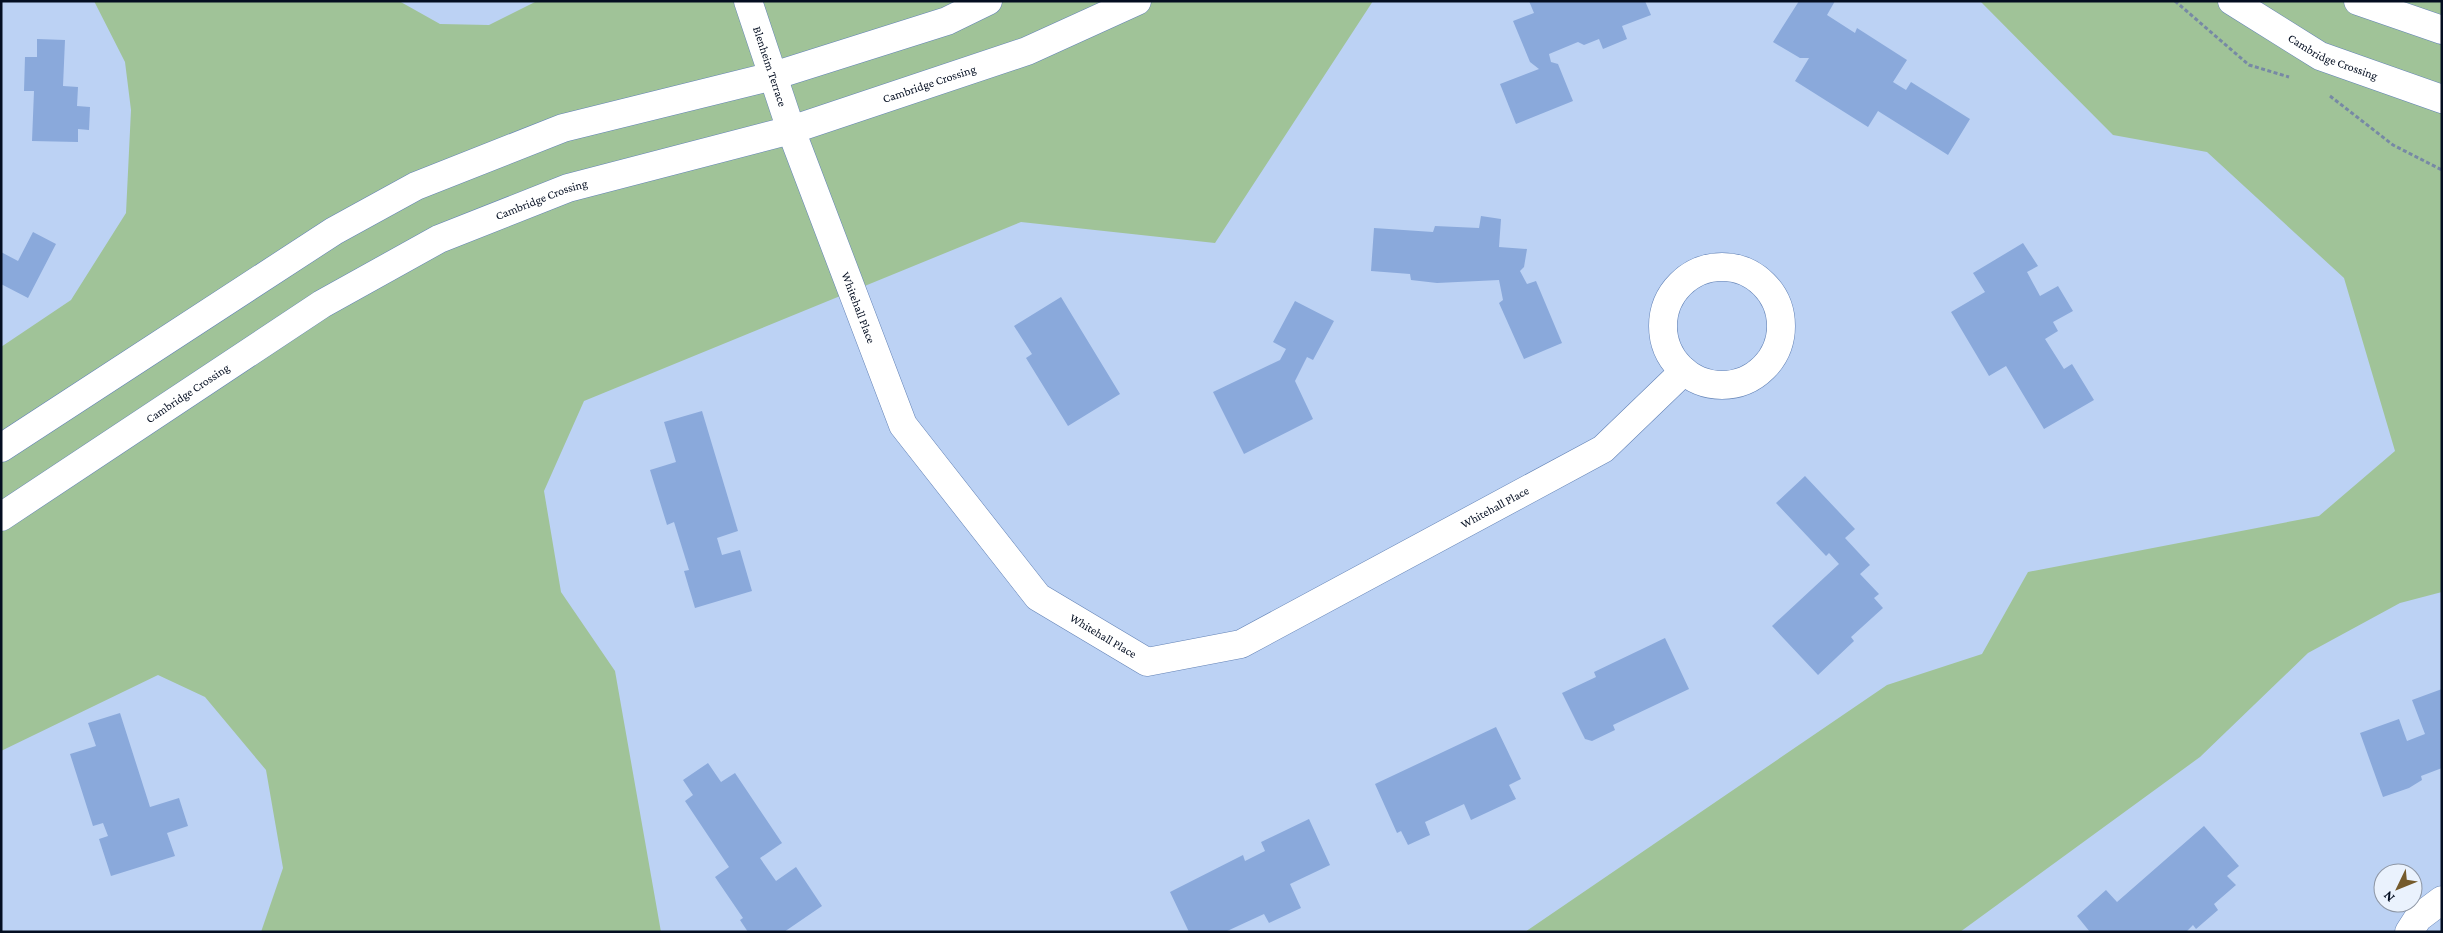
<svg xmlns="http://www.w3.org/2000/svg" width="2443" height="933" font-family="'Crimson Pro',serif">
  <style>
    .green { fill: #a0c398 }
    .building { fill: #8aa9db }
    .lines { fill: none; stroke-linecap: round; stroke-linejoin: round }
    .minor-casing { stroke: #6282b6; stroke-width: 29 }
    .path { stroke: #7789a5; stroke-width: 3; stroke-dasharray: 4 2.5; stroke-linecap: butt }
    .minor { stroke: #fff; stroke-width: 28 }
    .labels { text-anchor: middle; stroke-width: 4.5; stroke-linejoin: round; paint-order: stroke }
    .street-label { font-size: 12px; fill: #040e21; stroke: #eaf2fd }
  </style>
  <rect width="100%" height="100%" fill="#bcd2f4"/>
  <g class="green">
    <path d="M94,1H399L440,24L489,25L537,1H1373L1215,243L1021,222L584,401L544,491L561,592L615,671L661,932H261L283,868L266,770L205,697L158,675L1,751V347L71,300L126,213L131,110L125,62Z"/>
    <path d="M1980,1H2442V592L2400,603L2308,653L2200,757L1960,932H1525L1887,685L1982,654L2028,572L2319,516L2395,451L2344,278L2207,152L2113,135Z"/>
  </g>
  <g class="building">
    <path d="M1529,1H1645L1651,15L1622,26L1627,39L1603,49L1599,39L1584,45L1578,42L1549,54L1551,62L1558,64L1573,101L1516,124L1500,84L1539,69L1530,62L1513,21L1534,13Z"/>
    <path d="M1799,1H1835L1827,15L1855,33L1857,28L1907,60L1893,82L1906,90L1911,82L1970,119L1948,155L1878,111L1868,127L1795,81L1809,58H1800L1773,42Z"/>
    <path d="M37,39L65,40L63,86L78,87L77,106L90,107L89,130L78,129V142L32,141L34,91H24L25,57H37Z"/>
    <path d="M1481,216L1501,219L1499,247L1527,249L1524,267L1520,271L1527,284L1536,281L1562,343L1524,359L1499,303L1503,300L1499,280L1437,283L1411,280L1410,274L1371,271L1374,228L1433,232L1435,226L1479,228Z"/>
    <path d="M33,232L56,244L28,298L1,284V252L18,261Z"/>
    <path d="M2023,243L2038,266L2027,272L2040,296L2058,286L2073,311L2053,322L2058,331L2045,339L2064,369L2072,364L2094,400L2044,429L2006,366L1989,376L1951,312L1985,292L1973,273Z"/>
    <path d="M1061,297L1120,394L1068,426L1026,358L1032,354L1014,326Z"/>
    <path d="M1295,301L1334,321L1313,360L1307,357L1295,381L1313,419L1244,454L1213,392L1280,360L1286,349L1273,342Z"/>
    <path d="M702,411L738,531L717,538L722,555L740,550L752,591L695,608L684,571L689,570L674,522L667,525L650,470L676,462L664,422Z"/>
    <path d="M1805,476L1855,529L1845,538L1870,565L1860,574L1879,594L1874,598L1883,608L1851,637L1854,641L1818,675L1772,626L1839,564L1829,553L1826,556L1776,503Z"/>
    <path d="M1665,638L1689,689L1613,725L1615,730L1592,741L1585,739L1562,693L1596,677L1594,672Z"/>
    <path d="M2442,689V768L2421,776L2422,780L2409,788L2383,797L2360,733L2399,719L2407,741L2425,734L2412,700Z"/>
    <path d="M120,713L150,807L179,798L188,826L167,833L175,856L111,876L99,839L108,836L103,823L93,826L70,754L96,746L88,723Z"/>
    <path d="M1496,727L1521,779L1509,785L1516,799L1471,820L1464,804L1425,822L1430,835L1408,845L1401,831L1397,833L1375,784Z"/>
    <path d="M708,763L721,782L735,773L782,843L760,858L776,881L796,867L822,906L784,932H748L740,920L743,918L715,877L729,867L685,801L693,795L683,780Z"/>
    <path d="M1309,819L1330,865L1290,884L1301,908L1269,923L1264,914L1225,932H1189L1170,892L1243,855L1245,861L1265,851L1261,842Z"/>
    <path d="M2204,826L2239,866L2227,876L2236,885L2214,904L2218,910L2196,929L2193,925L2186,932H2090L2077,916L2106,890L2117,902Z"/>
  </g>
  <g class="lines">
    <g class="minor-casing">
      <g id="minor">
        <path id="s1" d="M748,1L791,130L903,425L1038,597L1147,662L1241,644L1603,449L1684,371"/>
        <path id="s2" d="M2232,1L2320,56L2442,99"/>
        <path d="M2358,1L2442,30"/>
        <circle cx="1722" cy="326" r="59"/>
        <path d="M1,448L334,231L416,186L563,128L773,76L947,21L988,1"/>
        <path id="s3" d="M1,517L322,304L439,239L568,188L791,130L1027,51L1137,1"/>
        <path d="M2409,932L2418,918L2442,900"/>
      </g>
    </g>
    <g class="path">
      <path d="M2175,1L2249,65L2289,77"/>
      <path d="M2330,96L2393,145L2442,170"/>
    </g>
    <use href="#minor" class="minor"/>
  </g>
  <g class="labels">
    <g class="street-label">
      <text dy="4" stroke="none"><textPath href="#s2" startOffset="116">Cambridge Crossing</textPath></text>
      <text dy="4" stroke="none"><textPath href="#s1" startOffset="69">Blenheim Terrace</textPath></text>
      <text dy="4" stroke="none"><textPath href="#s3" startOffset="1034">Cambridge Crossing</textPath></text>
      <text dy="4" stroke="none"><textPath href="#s3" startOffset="629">Cambridge Crossing</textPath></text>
      <text dy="4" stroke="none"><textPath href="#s1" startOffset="326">Whitehall Place</textPath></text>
      <text dy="4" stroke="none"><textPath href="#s3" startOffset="224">Cambridge Crossing</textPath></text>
      <text dy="4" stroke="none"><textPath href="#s1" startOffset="1181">Whitehall Place</textPath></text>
      <text dy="4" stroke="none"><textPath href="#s1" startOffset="746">Whitehall Place</textPath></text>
    </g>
  </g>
  <rect width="2443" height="933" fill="none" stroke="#040e21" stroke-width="5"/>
  <g transform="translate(2398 888) rotate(227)"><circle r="24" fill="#eaf2fd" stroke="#8e97a5"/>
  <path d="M0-4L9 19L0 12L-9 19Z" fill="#755b2c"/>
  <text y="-8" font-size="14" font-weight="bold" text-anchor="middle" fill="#040e21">N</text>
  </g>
</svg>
